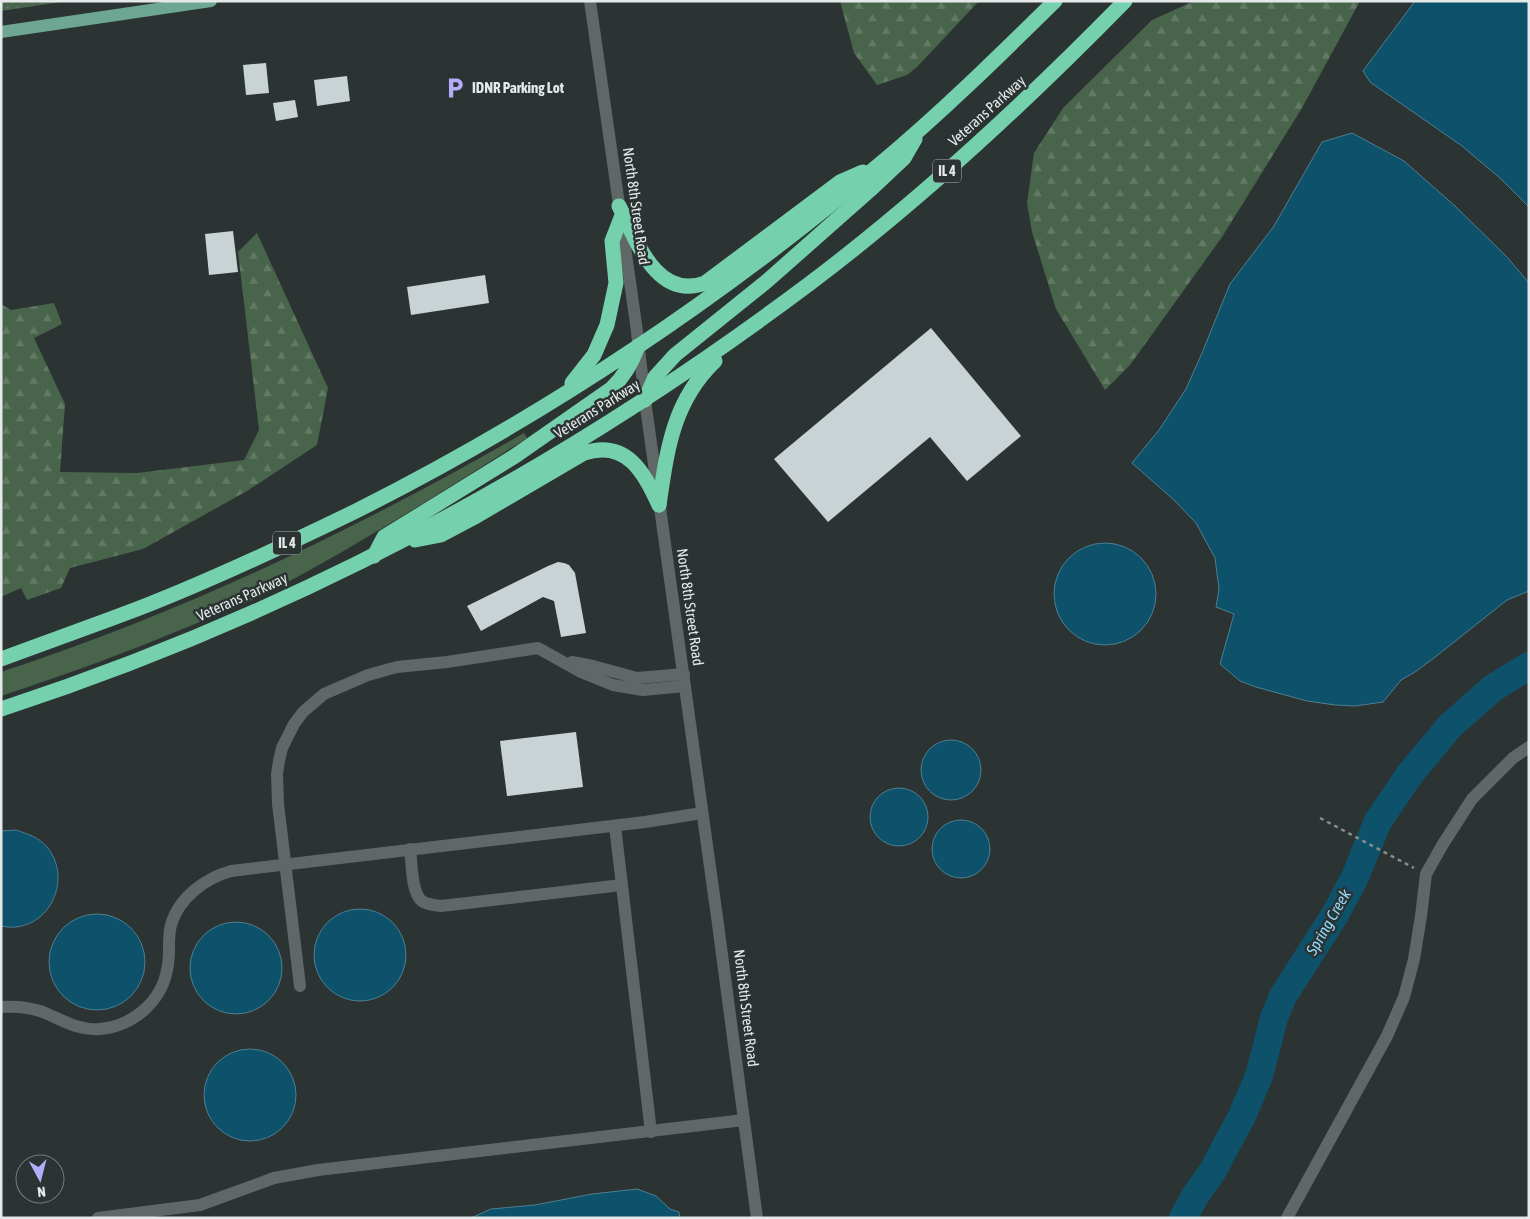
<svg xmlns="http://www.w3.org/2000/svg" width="1530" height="1219" font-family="'Asap Condensed',sans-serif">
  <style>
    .green { fill: #48644a }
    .forest { fill: url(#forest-firs) }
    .park { fill: url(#park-dots) }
    .water { fill: #0d526a; stroke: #4e7f90 }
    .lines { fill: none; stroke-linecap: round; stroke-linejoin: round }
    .river { stroke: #0d526a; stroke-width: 28 }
    .building { fill: #c9d2d4 }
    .path { stroke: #878d8d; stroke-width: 2.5; stroke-dasharray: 4 4; stroke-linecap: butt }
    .minor { stroke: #606867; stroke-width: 12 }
    .major { stroke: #6da692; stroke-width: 12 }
    .highway { stroke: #75d0ae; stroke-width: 15 }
    .labels { text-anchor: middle; stroke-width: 5; stroke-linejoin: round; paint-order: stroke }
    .shield { fill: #2c3333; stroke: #aeb2b2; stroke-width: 1 }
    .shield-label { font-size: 14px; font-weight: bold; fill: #e5e9e9 }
    .poi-label { font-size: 15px; font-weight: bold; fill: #e5e9e9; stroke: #2c3333; text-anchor: start }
    .street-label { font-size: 15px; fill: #e5e9e9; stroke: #2c3333 }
    .water-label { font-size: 16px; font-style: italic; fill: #93dafb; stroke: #2c3333 }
  </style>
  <defs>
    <pattern id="forest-firs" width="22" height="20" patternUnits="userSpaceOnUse" patternTransform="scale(1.25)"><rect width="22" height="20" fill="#48644a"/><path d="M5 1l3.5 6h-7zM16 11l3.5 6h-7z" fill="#627a64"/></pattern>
    <pattern id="park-dots" width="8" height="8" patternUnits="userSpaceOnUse" patternTransform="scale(1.25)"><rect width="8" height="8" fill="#48644a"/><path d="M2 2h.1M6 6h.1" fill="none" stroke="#627a64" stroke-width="1.8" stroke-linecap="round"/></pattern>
  </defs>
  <rect width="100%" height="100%" fill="#2c3333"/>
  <path class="green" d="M524,433L527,438C444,491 360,544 273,590C246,604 217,615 190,626C128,652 65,675 1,696V672C184,612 357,529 524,433Z"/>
  <g class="forest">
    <path d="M840,1H979L917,67L907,75L877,85L854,53Z"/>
    <path d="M1194,1H1360L1302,108L1222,237L1130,365L1105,390L1056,309L1032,232L1027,203L1034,153L1063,108L1152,20Z"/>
    <path d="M257,233L328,388L317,445L247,491L143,549L70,568L61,588L27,600L21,588L3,596L1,598V304L11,310L54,303L62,324L34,338L65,404L60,472L137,473L244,460L259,430L238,252Z"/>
  </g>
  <path class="park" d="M1,1H68L1,11Z"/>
  <g class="water">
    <path d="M1415,1H1529V207L1501,179L1462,146L1370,82L1363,71Z"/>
    <path d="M1352,133L1404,161L1455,206L1507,257L1529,283V591L1507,600L1434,658L1415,672L1401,680L1383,702L1355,706L1335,705L1307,701L1256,687L1240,681L1220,664L1234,614L1216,607L1219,589L1215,558L1196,523L1174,500L1132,463L1159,430L1186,389L1202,353L1230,284L1274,226L1322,142Z"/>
    <circle cx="1105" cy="594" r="51"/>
    <circle cx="951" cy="770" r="30"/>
    <circle cx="899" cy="817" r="29"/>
    <circle cx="961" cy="849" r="29"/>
    <path d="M16,830C27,834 39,837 47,847C75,881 46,936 1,926V831Z"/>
    <circle cx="360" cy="955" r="46"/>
    <circle cx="97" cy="962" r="48"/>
    <circle cx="236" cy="968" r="46"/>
    <circle cx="250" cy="1095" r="46"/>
    <path d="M637,1189L656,1196L670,1209L679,1212L680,1218H471L491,1209L535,1205L592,1194Z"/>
  </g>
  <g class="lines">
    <path class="river" d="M1183,1218L1195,1196L1212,1172L1242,1116L1259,1076L1274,1018L1283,996L1336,913L1355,877L1378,821L1410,774L1450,726L1493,688L1529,666"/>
  </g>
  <g class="building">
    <path d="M266,63L269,93L246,95L243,65Z"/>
    <path d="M347,76L350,101L317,106L314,80Z"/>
    <path d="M295,100L298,117L276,121L273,103Z"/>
    <path d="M233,231L238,272L209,275L205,234Z"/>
    <path d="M485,275L489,303L411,315L407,287Z"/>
    <path d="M931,328L1021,436L967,481L930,437L828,522L774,459Z"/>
    <path d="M558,562L564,563L569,565L575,573L586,633L561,637L554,601L543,597L481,631L467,606L548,566Z"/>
    <path d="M576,732L583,787L507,796L500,741Z"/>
  </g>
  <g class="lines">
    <path class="path" d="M1320,818L1414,868"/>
    <g class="minor">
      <path d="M590,1L636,324L645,400L717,917L757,1218"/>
      <path d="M572,662L593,666L637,678L684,674"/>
      <path d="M615,826L651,1132"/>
      <path d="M410,849C412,862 411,893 422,901C427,905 435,905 441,906L622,885"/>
      <path d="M300,986L278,804L277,774L279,761L282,748L294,724L303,712L324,694L368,675L397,667L447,662L538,648L581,672L613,685L643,690L685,686"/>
      <path d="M1,1007C15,1006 29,1007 43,1012C62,1020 79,1031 100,1029C133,1026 161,1002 167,970C171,955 167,939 171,925C179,897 206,878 231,871L645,822L702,813"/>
      <path d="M98,1218L200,1205L274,1178L318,1170L744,1120"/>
      <path d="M1287,1218L1387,1036L1404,997L1414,959L1421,916L1426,874L1443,844L1472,799L1513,758L1529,747"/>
    </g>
    <path class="major" d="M1,32L211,1"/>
    <g class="highway">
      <path d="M619,206C636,239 656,301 705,283L840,182L863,172"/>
      <path d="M572,383L594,355L607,325L616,283L612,241L621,218"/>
      <path d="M645,400L655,377L675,355L767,281L870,190L904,158L915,139"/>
      <path d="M659,505C667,450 673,401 715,361"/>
      <path d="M415,540L441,535L473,518L584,453C627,439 644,473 659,505"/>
      <path d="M374,556L384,537L515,456L611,389C624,377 632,363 638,346"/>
      <path d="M1,659C47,642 92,626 137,609C212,580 284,546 356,511C543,417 720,299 880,164C941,113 998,57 1055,1"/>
      <path d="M1,709C292,614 564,468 809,284C922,199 1026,102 1125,1"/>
    </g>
  </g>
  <defs>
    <g id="parking-bare" transform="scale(1.725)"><path d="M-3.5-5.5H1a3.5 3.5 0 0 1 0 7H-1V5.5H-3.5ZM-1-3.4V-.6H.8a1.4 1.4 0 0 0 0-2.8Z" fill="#b5acf8" stroke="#2c3333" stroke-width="2.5" paint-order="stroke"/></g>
  </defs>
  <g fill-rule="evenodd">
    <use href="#parking-bare" x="455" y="88"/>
  </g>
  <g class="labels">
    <g class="shield">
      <rect x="933" y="159.5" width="28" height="23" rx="4"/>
      <rect x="273" y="531.5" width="28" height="23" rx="4"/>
    </g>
    <g class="shield-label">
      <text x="947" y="176">IL 4</text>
      <text x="287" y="548">IL 4</text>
    </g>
    <g class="poi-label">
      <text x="472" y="93">IDNR Parking Lot</text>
    </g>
    <g class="street-label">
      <text transform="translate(987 111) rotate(-42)" y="5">Veterans Parkway</text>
      <text transform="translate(636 206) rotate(82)" y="5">North 8th Street Road</text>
      <text transform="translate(597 409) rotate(-32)" y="5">Veterans Parkway</text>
      <text transform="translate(242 597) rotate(-24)" y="5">Veterans Parkway</text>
      <text transform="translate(690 607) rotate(82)" y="5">North 8th Street Road</text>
      <text transform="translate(746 1008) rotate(83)" y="5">North 8th Street Road</text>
    </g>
    <g class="water-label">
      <text transform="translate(1328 922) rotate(-60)" y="6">Spring Creek</text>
    </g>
  </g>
  <rect width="1530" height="1219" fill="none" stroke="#e5e9e9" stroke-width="5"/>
  <g transform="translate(40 1179) rotate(173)"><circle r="24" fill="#2c3333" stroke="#767c7c"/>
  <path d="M0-4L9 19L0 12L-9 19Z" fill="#b5acf8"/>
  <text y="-8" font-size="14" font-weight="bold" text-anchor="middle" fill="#e5e9e9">N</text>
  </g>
</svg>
